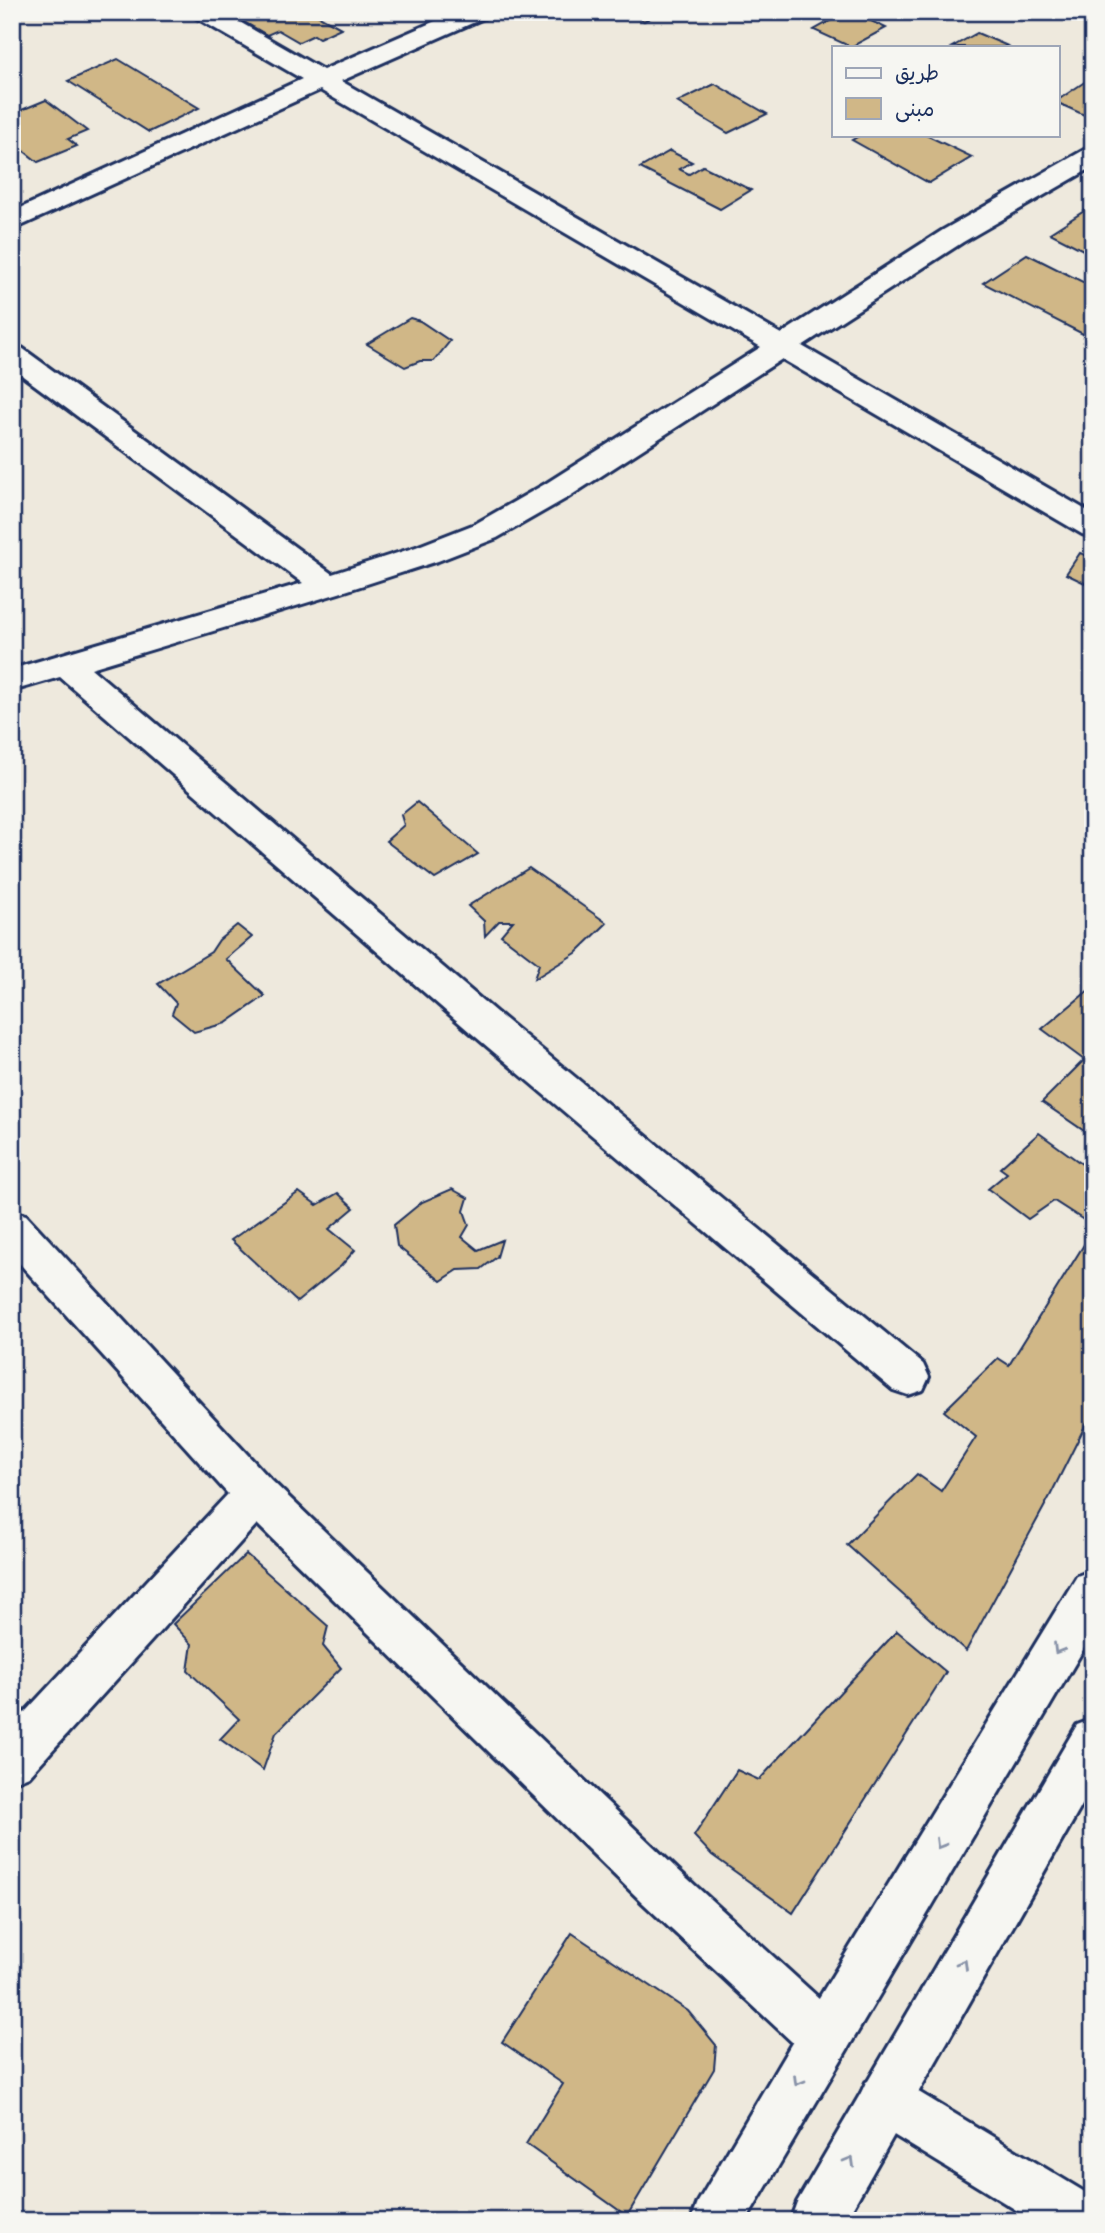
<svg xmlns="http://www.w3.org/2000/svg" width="1105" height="2233" font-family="Mali,'Playpen Sans Arabic',sans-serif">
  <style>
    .building { fill: #d0b787; stroke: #1b2f5e; stroke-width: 2 }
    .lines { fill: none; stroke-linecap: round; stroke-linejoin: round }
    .minor-casing { stroke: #1b2f5e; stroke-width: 6 }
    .major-casing { stroke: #1b2f5e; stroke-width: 6 }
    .minor { fill: #f6f6f2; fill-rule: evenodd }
    .major { fill: #f6f6f2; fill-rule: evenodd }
    .oneway { stroke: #8892a8 }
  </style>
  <rect width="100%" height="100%" fill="#eee9dd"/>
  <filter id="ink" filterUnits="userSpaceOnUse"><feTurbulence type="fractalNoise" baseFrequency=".0143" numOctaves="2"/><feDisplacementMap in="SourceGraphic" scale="14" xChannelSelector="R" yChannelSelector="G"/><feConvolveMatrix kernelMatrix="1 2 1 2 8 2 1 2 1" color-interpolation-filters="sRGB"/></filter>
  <g filter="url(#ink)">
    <g class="building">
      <path d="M254,12H312L341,28L319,38L314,35L299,42L278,30L267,35L239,19Z"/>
      <path d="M628,12H661L644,21Z"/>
      <path d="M846,12H852L886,28L851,47L814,30Z"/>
      <path d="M977,33L1010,47H952Z"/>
      <path d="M118,59L199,108L149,132L68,81Z"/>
      <path d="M1092,77L1093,119L1058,103V100Z"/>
      <path d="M715,84L767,114L728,133L677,102Z"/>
      <path d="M46,100L87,131L68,139L77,146L38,162L20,148L12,151V114Z"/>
      <path d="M861,135H926L972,157L929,183L852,140Z"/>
      <path d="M670,151L692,162L679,169L689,174L703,166L751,190L720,209L640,168Z"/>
      <path d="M1089,208L1093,210V255L1050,233Z"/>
      <path d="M1027,254L1093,287V327L1083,334L983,283Z"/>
      <path d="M410,318L420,321L450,341L434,361H420L405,367L367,344Z"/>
      <path d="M1080,553L1093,558V587L1066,574Z"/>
      <path d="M417,802L478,854L435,879L386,841L404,825L401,815Z"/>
      <path d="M529,868L607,923L576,953L534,979L539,964L501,935L513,921H499L485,936L484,921L468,906Z"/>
      <path d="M237,925L252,937L226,959L265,996L226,1023L194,1032L172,1014L176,1003L158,984L211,952L219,940Z"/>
      <path d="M1089,990L1093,992V1137L1042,1102L1084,1060L1042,1029Z"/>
      <path d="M1039,1133L1093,1172V1226L1054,1201L1028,1219L988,1189L1007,1173L1000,1168Z"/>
      <path d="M452,1189L468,1198L464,1211L469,1225L462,1237L478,1250L502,1240L497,1257L481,1269L458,1270L441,1281L397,1246L394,1225L422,1202Z"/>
      <path d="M299,1192L317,1205L338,1193L354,1208L329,1229L355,1250L341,1266L297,1302L231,1240Z"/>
      <path d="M1085,1243L1093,1246V1410L1050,1496L966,1651L847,1545L917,1474L941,1491L976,1437L944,1411L998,1358L1009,1365Z"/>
      <path d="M246,1554L328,1626L323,1646L341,1668L276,1733L263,1770L220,1739L239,1719L188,1671L192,1644L173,1624Z"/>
      <path d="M897,1631L946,1672L793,1913L712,1855L694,1836L737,1770L759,1780Z"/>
      <path d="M572,1933L688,2011L716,2045L714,2069L627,2216L526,2144L563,2084L502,2042Z"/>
    </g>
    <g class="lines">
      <g class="minor-casing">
        <g id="minor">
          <path d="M192,12H222L323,70L456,12H489L486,17L341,81L781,334L943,230L1084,150L1093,148V167L963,242L802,346L1093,514V537L1082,534L782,359L567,498L497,538L438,561L339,593L91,668L496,1012L923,1364L929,1377L923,1390L908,1395L893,1390L470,1032L60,677L12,691V669L303,583L12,368V345L22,348L332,574L416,547L475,524L545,484L761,347L320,90L12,230V212L302,79L195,17Z"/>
          <path d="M12,1211L26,1215L271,1480L677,1869L842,2019L849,2037L842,2055L824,2062L806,2055L643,1903L257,1524L29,1776L12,1783V1726L228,1494L12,1255Z"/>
          <path d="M884,2074L902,2082L1093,2197V2221H1034L866,2118L858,2100L866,2082Z"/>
        </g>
      </g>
      <g class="major-casing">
        <g id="major">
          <path d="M1093,1570V1633L746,2221H691L698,2202L806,2019L1077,1576Z"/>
          <path d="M1093,1719V1786L845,2221H790L797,2202L1077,1725Z"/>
        </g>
      </g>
      <use href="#minor" class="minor"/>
      <use href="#major" class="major"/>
    </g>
    <defs><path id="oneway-chevron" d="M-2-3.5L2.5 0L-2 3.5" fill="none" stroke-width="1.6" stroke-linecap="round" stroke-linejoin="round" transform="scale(1.75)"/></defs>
    <g class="oneway">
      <use href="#oneway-chevron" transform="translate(1058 1649) rotate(121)"/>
      <use href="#oneway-chevron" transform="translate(940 1844) rotate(121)"/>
      <use href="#oneway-chevron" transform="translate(963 1964) rotate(-60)"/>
      <use href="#oneway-chevron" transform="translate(798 2081) rotate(120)"/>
      <use href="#oneway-chevron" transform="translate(850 2161) rotate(-60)"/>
    </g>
  </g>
  <rect width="1105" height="2233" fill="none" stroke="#f6f6f2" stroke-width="42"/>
  <rect x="21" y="21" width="1063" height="2191" fill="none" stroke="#1b2f5e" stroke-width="2.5" filter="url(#ink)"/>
  <rect x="832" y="46" width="228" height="91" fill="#f6f6f2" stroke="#9ea6b7" stroke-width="2"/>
  <rect x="846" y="68" width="35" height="10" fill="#f6f6f2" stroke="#9ea6b7" stroke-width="2"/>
  <text x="895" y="80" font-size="21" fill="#1b2f5e">طريق</text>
  <rect x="846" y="98" width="35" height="21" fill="#d0b787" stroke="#9ea6b7" stroke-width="2"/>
  <text x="895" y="116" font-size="21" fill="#1b2f5e">مبنى</text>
</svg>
